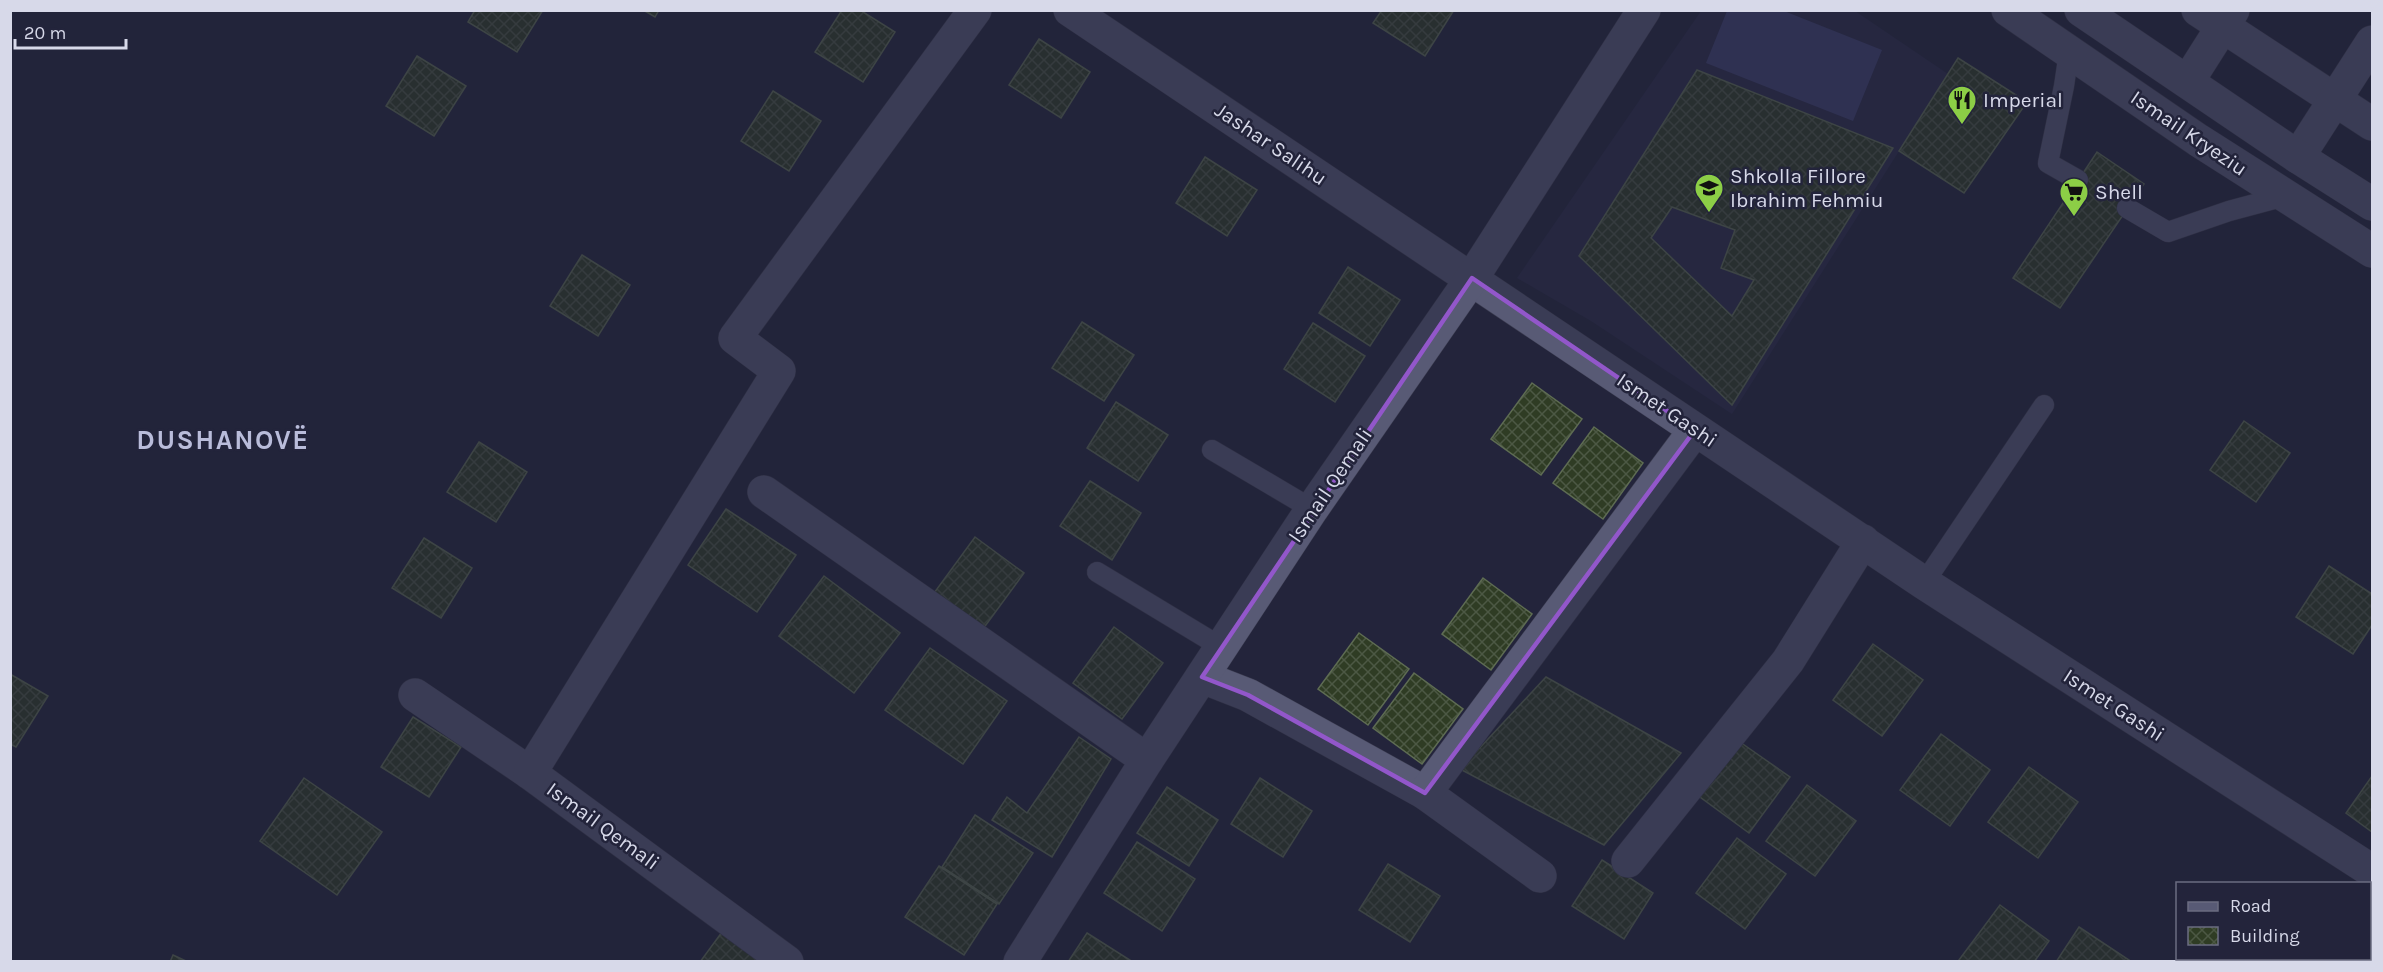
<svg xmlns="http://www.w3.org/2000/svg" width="2383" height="972" font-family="Karla,sans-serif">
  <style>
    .built { fill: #2a2b48 }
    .pitch { fill: #3f416f }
    .building { fill: url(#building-cross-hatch); stroke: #5e6c53; stroke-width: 1.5; fill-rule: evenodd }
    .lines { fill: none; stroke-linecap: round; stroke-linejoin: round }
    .lane-casing { stroke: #3d3e52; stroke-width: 21 }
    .street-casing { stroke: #3d3e52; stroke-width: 34 }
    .secondary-casing { stroke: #3d3e52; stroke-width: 34 }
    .lane { stroke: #585a75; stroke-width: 20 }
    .street { stroke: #585a75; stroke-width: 33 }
    .secondary { stroke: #585a75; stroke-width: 33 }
    .marked { fill: none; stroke: #9257ca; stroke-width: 4.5; stroke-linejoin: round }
    .labels { text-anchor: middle; stroke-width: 5; stroke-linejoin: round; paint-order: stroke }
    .poi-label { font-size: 21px; fill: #d7d9e9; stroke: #23243b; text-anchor: start }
    .street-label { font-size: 21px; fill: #d7d9e9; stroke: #23243b }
    .district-label { font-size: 27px; font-weight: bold; letter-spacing: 1.5px; fill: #b9bcda; stroke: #23243b }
  </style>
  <defs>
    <pattern id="building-cross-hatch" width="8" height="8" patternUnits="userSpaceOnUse" patternTransform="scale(1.5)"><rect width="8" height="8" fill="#2f3c24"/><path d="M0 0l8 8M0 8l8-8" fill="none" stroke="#4c5844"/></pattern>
  </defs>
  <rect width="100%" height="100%" fill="#23243b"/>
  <path class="built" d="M1701,11H1855L1948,74L1732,414L1591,321L1517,278Z"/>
  <path class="pitch" d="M1727,11H1784L1882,50L1853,121L1706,63Z"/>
  <g class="building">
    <path d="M475,10H543L517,52L468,22Z"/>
    <path d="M643,10H659L655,17Z"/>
    <path d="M842,10H860L895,32L863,82L815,52Z"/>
    <path d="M1382,10H1454L1425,56L1373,23Z"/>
    <path d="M1039,39L1090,72L1061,118L1009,85Z"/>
    <path d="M417,56L466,86L434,136L386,106Z"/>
    <path d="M1958,58L2027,102L1964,193L1899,151Z"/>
    <path d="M1697,70L1893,148L1732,405L1579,256ZM1672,207L1735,230L1721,268L1754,280L1732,316L1651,238Z"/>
    <path d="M773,91L821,121L789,171L741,141Z"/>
    <path d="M2097,152L2144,184L2060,308L2013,278Z"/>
    <path d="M1205,157L1257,190L1227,236L1176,203Z"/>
    <path d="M582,255L630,285L598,336L550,306Z"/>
    <path d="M1348,267L1400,300L1370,346L1319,313Z"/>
    <path d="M1082,322L1134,355L1104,401L1052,368Z"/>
    <path d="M1313,323L1365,356L1335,402L1284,369Z"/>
    <path d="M1532,383L1582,419L1541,475L1491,439Z"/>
    <path d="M1116,402L1168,435L1138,481L1087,448Z"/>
    <path d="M2244,421L2290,453L2256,502L2210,470Z"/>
    <path d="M1594,427L1643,463L1603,519L1553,483Z"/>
    <path d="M479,442L527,472L496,522L447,492Z"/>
    <path d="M1090,481L1141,513L1112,560L1060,526Z"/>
    <path d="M726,509L796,555L757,612L688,565Z"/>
    <path d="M975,537L1024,573L983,629L934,593Z"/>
    <path d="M424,538L472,568L441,618L392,588Z"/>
    <path d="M2329,566L2372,594V625L2353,654L2296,617Z"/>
    <path d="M824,576L900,633L854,693L779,636Z"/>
    <path d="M1483,578L1532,614L1491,670L1442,634Z"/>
    <path d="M1114,627L1163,663L1122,719L1073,683Z"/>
    <path d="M1359,633L1409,669L1368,725L1318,689Z"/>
    <path d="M1873,644L1923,680L1882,736L1833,700Z"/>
    <path d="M930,648L1007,701L963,764L885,710Z"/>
    <path d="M1414,673L1463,709L1422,764L1373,728Z"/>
    <path d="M10,674L48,696L16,747L10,744Z"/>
    <path d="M1546,677L1681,753L1604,845L1460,769Z"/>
    <path d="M413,717L461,747L429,797L381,767Z"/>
    <path d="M1941,734L1990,770L1950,826L1900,790Z"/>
    <path d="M1079,737L1111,759L1052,857L992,820L1007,797L1027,813Z"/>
    <path d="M1740,742L1790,777L1749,833L1700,797Z"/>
    <path d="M2029,767L2078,802L2038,858L1988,822Z"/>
    <path d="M2372,776V832L2346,813Z"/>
    <path d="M304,778L382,832L337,895L260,841Z"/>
    <path d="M1260,778L1312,811L1283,857L1231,824Z"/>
    <path d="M1807,785L1856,821L1815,876L1766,841Z"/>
    <path d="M1167,787L1218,820L1189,866L1137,833Z"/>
    <path d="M975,815L1033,853L999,904L942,867Z"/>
    <path d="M1737,838L1786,874L1745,929L1696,893Z"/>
    <path d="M1137,842L1195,879L1162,931L1104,893Z"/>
    <path d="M1602,860L1653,893L1624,939L1572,906Z"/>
    <path d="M1388,864L1440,896L1410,942L1359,910Z"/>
    <path d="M939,866L997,904L964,955L905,917Z"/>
    <path d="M2000,905L2049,941L2034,962H1961L1959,960Z"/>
    <path d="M2079,927L2132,962H2056Z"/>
    <path d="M722,932L763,962H700Z"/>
    <path d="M1087,933L1133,962H1068Z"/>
    <path d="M173,955L188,962H170Z"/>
  </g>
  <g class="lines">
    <g class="lane-casing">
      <g id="lane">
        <path d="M2069,52L2064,86L2048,163L2078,180"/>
        <path d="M2127,208L2168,232L2229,211L2285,196"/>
        <path d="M1212,450L1312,509"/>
        <path d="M1097,572L1221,647"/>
        <path d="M1924,583L2044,405"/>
      </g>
    </g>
    <g class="street-casing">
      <g id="street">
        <path d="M1070,10L1924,583L2372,871"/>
        <path d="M2198,10L2372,124"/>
        <path d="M2188,81L2233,10"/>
        <path d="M2298,157L2372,42"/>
        <path d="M764,492L1147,760"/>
        <path d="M1202,677L1248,695L1425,793L1540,876"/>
        <path d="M415,695L530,773L787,962"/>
        <path d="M530,773L779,371L735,338L975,10"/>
        <path d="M1425,793L1695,430"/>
        <path d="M1628,861L1788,661L1863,541"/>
        <path d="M2310,962L2311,958"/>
      </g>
    </g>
    <g class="secondary-casing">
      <g id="secondary">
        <path d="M2008,10L2198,140L2372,251"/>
        <path d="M2081,10L2298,157L2372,204"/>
        <path d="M1020,962L1147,760L1312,509L1472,278L1644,10"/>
      </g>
    </g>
    <use href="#lane" class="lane"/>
    <use href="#street" class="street"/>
    <use href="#secondary" class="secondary"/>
  </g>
  <path d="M0 0H2383V972H0ZM1472,278L1695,430L1425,793L1248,695L1202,677Z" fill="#23243b" fill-opacity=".55" fill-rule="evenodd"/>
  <path class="marked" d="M1472,278L1695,430L1425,793L1248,695L1202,677Z"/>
  <defs>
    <g id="restaurant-pin" transform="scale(1.5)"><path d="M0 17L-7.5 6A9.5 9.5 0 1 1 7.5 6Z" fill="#8cce46" stroke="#23243b"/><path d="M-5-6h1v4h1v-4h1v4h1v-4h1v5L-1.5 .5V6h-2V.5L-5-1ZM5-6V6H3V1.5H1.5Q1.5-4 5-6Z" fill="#111"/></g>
    <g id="school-pin" transform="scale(1.5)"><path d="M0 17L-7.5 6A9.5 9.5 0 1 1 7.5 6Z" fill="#8cce46" stroke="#23243b"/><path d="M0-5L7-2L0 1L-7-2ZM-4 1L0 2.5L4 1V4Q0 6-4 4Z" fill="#111"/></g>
    <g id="supermarket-pin" transform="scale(1.5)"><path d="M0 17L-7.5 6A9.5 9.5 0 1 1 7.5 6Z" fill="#8cce46" stroke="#23243b"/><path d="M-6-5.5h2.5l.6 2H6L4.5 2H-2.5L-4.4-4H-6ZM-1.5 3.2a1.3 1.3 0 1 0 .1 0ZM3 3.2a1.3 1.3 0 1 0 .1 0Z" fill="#111"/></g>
  </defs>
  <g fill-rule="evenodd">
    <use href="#restaurant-pin" x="1962" y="100"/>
    <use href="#school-pin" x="1709" y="188"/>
    <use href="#supermarket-pin" x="2074" y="192"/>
  </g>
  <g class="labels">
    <g class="poi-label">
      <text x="1983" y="107">Imperial</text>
      <text x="1730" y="183">Shkolla Fillore<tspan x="1730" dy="24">Ibrahim Fehmiu</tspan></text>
      <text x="2095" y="199">Shell</text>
    </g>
    <g class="street-label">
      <text transform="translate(2189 133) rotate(34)" y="7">Ismail Kryeziu</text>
      <text transform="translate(1271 144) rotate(34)" y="7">Jashar Salihu</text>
      <text transform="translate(1667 410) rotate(34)" y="7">Ismet Gashi</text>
      <text transform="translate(1330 485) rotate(-56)" y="7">Ismail Qemali</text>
      <text transform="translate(2114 705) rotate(33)" y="7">Ismet Gashi</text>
      <text transform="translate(603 826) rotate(36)" y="7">Ismail Qemali</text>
    </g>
    <g class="district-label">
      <text x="223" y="449">DUSHANOVË</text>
    </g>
  </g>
  <rect width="2383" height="972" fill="none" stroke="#d7d9e9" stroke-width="24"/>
  <rect x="2176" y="882" width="195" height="78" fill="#23243b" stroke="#6b6c81" stroke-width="1.5"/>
  <rect x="2188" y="902" width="30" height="9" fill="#585a75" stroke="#6b6c81" stroke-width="1.5"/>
  <text x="2230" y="912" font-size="18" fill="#d7d9e9">Road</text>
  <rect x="2188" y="927" width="30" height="18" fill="url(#building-cross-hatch)" stroke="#6b6c81" stroke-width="1.5"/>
  <text x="2230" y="942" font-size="18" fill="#d7d9e9">Building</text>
  <path d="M15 39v9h111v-9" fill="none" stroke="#d7d9e9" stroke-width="3"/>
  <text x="24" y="39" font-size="18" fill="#d7d9e9" stroke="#23243b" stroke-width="4.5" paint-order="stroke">20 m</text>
</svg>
